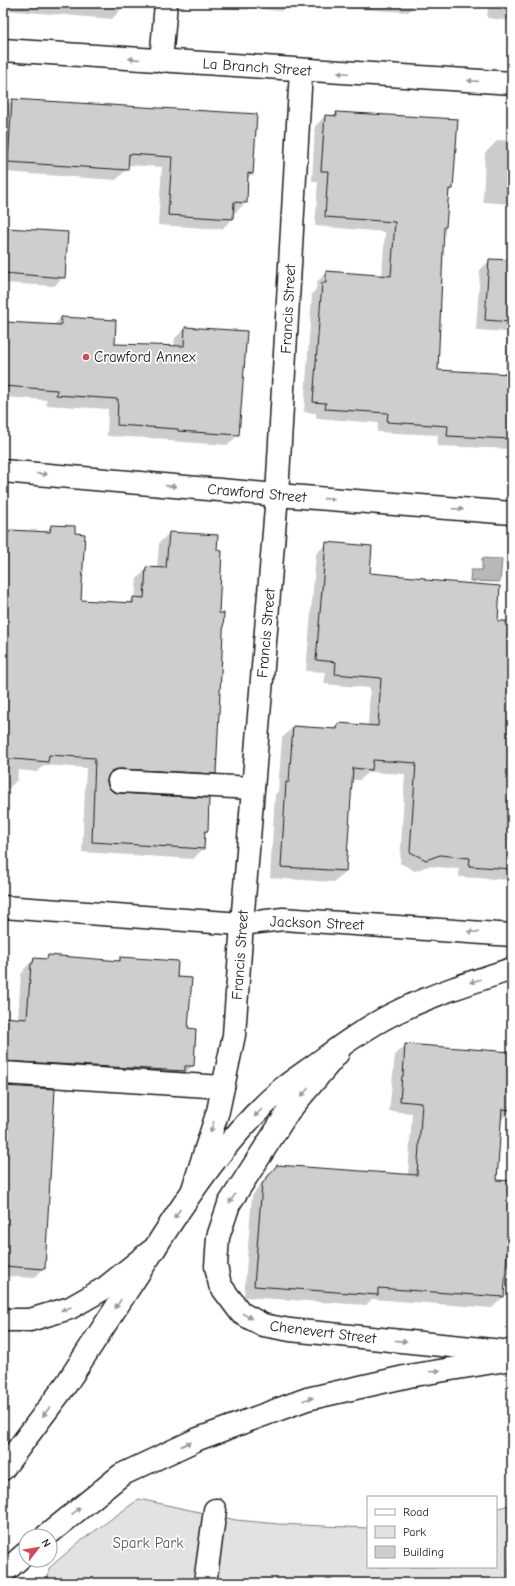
<svg xmlns="http://www.w3.org/2000/svg" width="515" height="1586" font-family="'Comic Neue',sans-serif">
  <style>
    .green { fill: #e2e2e2; stroke: #7f7f7f }
    .water { fill: #b8b8b8; stroke: #7a7a7a }
    .shadow { fill: #0003 }
    .building { fill: #cecece; stroke: #1c1c1c }
    .lines { fill: none; stroke-linecap: round; stroke-linejoin: round }
    .minor-casing { stroke: #1c1c1c; stroke-width: 25 }
    .major-casing { stroke: #1c1c1c; stroke-width: 25 }
    .highway-casing { stroke: #1c1c1c; stroke-width: 25 }
    .minor { stroke: #fff; stroke-width: 22 }
    .major { stroke: #fff; stroke-width: 22 }
    .highway { stroke: #fff; stroke-width: 22 }
    .oneway { fill: #999 }
    .poi-dot { fill: #d1495b; stroke: #fff; stroke-width: 1.5 }
    .labels { text-anchor: middle; stroke-width: 3.5; stroke-linejoin: round; paint-order: stroke }
    .street-label { font-size: 15px; fill: #1c1c1c; stroke: #fff }
    .poi-label { font-size: 15px; fill: #1c1c1c; stroke: #fff; text-anchor: start }
    .park-label { font-size: 15px; fill: #575757; stroke: #fff }
  </style>
  <rect width="100%" height="100%" fill="#fff"/>
  <filter id="ink" filterUnits="userSpaceOnUse"><feTurbulence type="fractalNoise" baseFrequency=".025" numOctaves="2"/><feDisplacementMap in="SourceGraphic" scale="8" xChannelSelector="R" yChannelSelector="G"/><feConvolveMatrix kernelMatrix="1 2 1 2 8 2 1 2 1" color-interpolation-filters="sRGB"/></filter>
  <g filter="url(#ink)">
    <path class="green" d="M139,1499L236,1520L279,1524L368,1528V1567H496V1509L512,1504L508,1583H48L49,1568L78,1543Z"/>
    <path class="water" d="M482,558L502,559L500,582L470,581L471,570H482Z"/>
    <g class="shadow">
      <path d="M3,3H127L112,19L3,10Z"/>
      <path d="M221,3H417L408,12L287,5L281,11L250,8L248,10L221,8Z"/>
      <path d="M472,3H512V21L487,18L488,7L472,6Z"/>
      <path d="M12,100L252,173L247,179L246,202L235,213L233,212L232,219L222,229L158,225L162,167L127,165V169L116,180L3,172V109Z"/>
      <path d="M337,113L452,189L448,193L445,227L443,229L437,370L505,374L507,332L476,330L480,270L490,260L512,261V449L437,446L438,435L377,432L378,423L316,418V413L304,412L312,294L316,289L317,282L327,272L382,276L385,232L315,226L318,181H312L315,126L325,116H334Z"/>
      <path d="M498,140L512,141V204L483,202L485,153Z"/>
      <path d="M8,229L64,277L54,286L3,283V234Z"/>
      <path d="M61,318L114,345L174,347L175,338L186,328L238,435L228,445L168,441V439L107,436L108,409L46,405L47,400L3,397V325L5,323L53,326Z"/>
      <path d="M51,526L80,601L127,604L133,598H135L137,579L147,568L157,569L159,543L169,533L216,551L218,614L215,773L205,783L106,779L107,787L111,792L207,831L204,834L203,849L193,859L82,852L86,768L44,765L37,772L18,770L17,780L7,790L3,789V533H8L11,531L45,532Z"/>
      <path d="M327,543L369,574L424,581L504,626L512,627V880L459,877V869L428,866L415,871L400,863L405,774L369,772L360,780H351L345,871L334,882L270,878L275,794L278,792L282,738L293,727L332,730L338,724L368,726L370,688L324,684L326,672L306,671L316,554Z"/>
      <path d="M48,956L117,961L121,958L176,978L193,1065L184,1075L3,1070V1018L18,1019L21,974L24,971V969L34,959L45,960Z"/>
      <path d="M406,1045L512,1070V1109L501,1120L496,1181L511,1182L503,1297L492,1308L372,1299L366,1305L244,1297L252,1196L266,1177L277,1166L408,1175L412,1113L389,1111L395,1055Z"/>
      <path d="M3,1087L44,1268L34,1278L3,1276Z"/>
    </g>
    <g class="building">
      <path d="M12,99L257,114L253,174L248,173L247,203L234,202L233,219L168,215L172,157L129,154L128,170L8,162Z"/>
      <path d="M336,112L458,119L453,189H449L446,227H444L438,370L512,374V439L447,436L448,426L387,422L388,413L325,409L326,403L313,402L322,283H326V271L391,276L395,222L325,217L328,171H321L325,115L337,116Z"/>
      <path d="M7,228L68,232L65,278L3,273Z"/>
      <path d="M489,259L512,260V322L485,320Z"/>
      <path d="M61,317L116,320L115,344L184,346L185,327L247,331L239,435L178,431V429L117,425L118,399L56,395L57,390L3,386L5,322L61,325Z"/>
      <path d="M51,525L75,526V533L85,534L81,600L133,603V597L144,598L146,567L166,568L169,532L218,535L217,550L222,551L219,613H224L216,774L120,769L114,770L109,774L107,781L108,786L112,791L118,793L209,798L208,831H205L204,849L92,842L95,758L49,755L48,762L3,758V532H10V530L50,532Z"/>
      <path d="M326,542L372,546L370,573L425,578V580L500,586L498,621H506L505,625L512,626V869L469,866L470,858L440,855L426,860L410,852L416,763L373,760L372,770L353,768L346,871L281,867L286,782H289L293,726L337,729L338,723L378,726L381,678L335,674L336,662L316,660Z"/>
      <path d="M48,955L120,961V957L178,961L177,977L192,978L188,1028L196,1029L194,1066H185V1071L3,1061V1017L27,1019L31,964L33,963L34,958L47,959Z"/>
      <path d="M405,1044L512,1052V1110L502,1109L497,1180L512,1181L504,1297L378,1288V1295L254,1286L262,1184L277,1165L417,1175L422,1103L400,1101L402,1076H403Z"/>
      <path d="M3,1086L55,1089L45,1269L3,1266Z"/>
    </g>
    <g class="lines">
      <g class="minor-casing">
        <g id="minor">
          <path d="M161,61L166,3"/>
          <path d="M119,781L253,788"/>
          <path d="M3,907L242,924L283,919L512,935"/>
          <path d="M338,1053L288,1112L229,1204L218,1237L216,1266L220,1285L241,1313L263,1325L290,1330L512,1352"/>
          <path d="M3,1073L223,1087"/>
          <path d="M193,1189L218,1111L234,1035L242,924L277,495L301,70"/>
          <path d="M3,1320H30L70,1308L105,1288L151,1251"/>
          <path d="M205,1583L215,1510"/>
        </g>
      </g>
      <g class="major-casing">
        <g id="major">
          <path d="M3,50L512,83"/>
          <path d="M3,471L277,495L512,513"/>
          <path d="M155,1248C191,1191 231,1132 283,1088C297,1077 313,1067 327,1056C350,1039 375,1022 401,1010C437,993 475,981 512,969"/>
        </g>
      </g>
      <g class="highway-casing">
        <g id="highway">
          <path d="M3,1469L65,1386L155,1248"/>
          <path d="M46,1536L121,1475L198,1439L307,1399L409,1376L512,1359"/>
          <path d="M3,1573L26,1553"/>
        </g>
      </g>
      <use href="#minor" class="minor"/>
      <use href="#major" class="major"/>
      <use href="#highway" class="highway"/>
    </g>
    <defs><path id="oneway-solid" d="M-6-.8H1V-3.2L6.5 0L1 3.2V.8H-6Z"/></defs>
    <g class="oneway">
      <use href="#oneway-solid" transform="translate(134 59) rotate(-176)"/>
      <use href="#oneway-solid" transform="translate(343 73) rotate(-177)"/>
      <use href="#oneway-solid" transform="translate(473 81) rotate(-176)"/>
      <use href="#oneway-solid" transform="translate(42 474) rotate(5)"/>
      <use href="#oneway-solid" transform="translate(171 486) rotate(5)"/>
      <use href="#oneway-solid" transform="translate(329 499) rotate(4)"/>
      <use href="#oneway-solid" transform="translate(458 509) rotate(4)"/>
      <use href="#oneway-solid" transform="translate(473 932) rotate(-176)"/>
      <use href="#oneway-solid" transform="translate(475 981) rotate(162)"/>
      <use href="#oneway-solid" transform="translate(305 1092) rotate(130)"/>
      <use href="#oneway-solid" transform="translate(258 1113) rotate(135)"/>
      <use href="#oneway-solid" transform="translate(212 1127) rotate(108)"/>
      <use href="#oneway-solid" transform="translate(232 1199) rotate(122)"/>
      <use href="#oneway-solid" transform="translate(177 1214) rotate(123)"/>
      <use href="#oneway-solid" transform="translate(118 1304) rotate(123)"/>
      <use href="#oneway-solid" transform="translate(66 1309) rotate(161)"/>
      <use href="#oneway-solid" transform="translate(247 1316) rotate(29)"/>
      <use href="#oneway-solid" transform="translate(401 1341) rotate(6)"/>
      <use href="#oneway-solid" transform="translate(435 1371) rotate(-9)"/>
      <use href="#oneway-solid" transform="translate(308 1399) rotate(-16)"/>
      <use href="#oneway-solid" transform="translate(46 1412) rotate(127)"/>
      <use href="#oneway-solid" transform="translate(186 1444) rotate(-25)"/>
      <use href="#oneway-solid" transform="translate(76 1511) rotate(-39)"/>
    </g>
  </g>
  <circle class="poi-dot" cx="86" cy="357" r="4"/>
  <g class="labels">
    <g class="street-label">
      <text transform="translate(257 67) rotate(4)" y="5">La Branch Street</text>
      <text transform="translate(288 309) rotate(-87)" y="5">Francis Street</text>
      <text transform="translate(257 493) rotate(5)" y="5">Crawford Street</text>
      <text transform="translate(266 633) rotate(-85)" y="5">Francis Street</text>
      <text transform="translate(317 923) rotate(2)" y="5">Jackson Street</text>
      <text transform="translate(240 955) rotate(-86)" y="5">Francis Street</text>
      <text transform="translate(323 1332) rotate(7)" y="5">Chenevert Street</text>
    </g>
    <g class="poi-label">
      <text x="94" y="362">Crawford Annex</text>
    </g>
    <g class="park-label">
      <text x="148" y="1548">Spark Park</text>
    </g>
  </g>
  <rect width="515" height="1586" fill="none" stroke="#fff" stroke-width="16"/>
  <rect x="8" y="8" width="499" height="1570" fill="none" stroke="#1c1c1c" stroke-width="1.5" filter="url(#ink)"/>
  <rect x="367" y="1496" width="130" height="72" fill="#ffffff" stroke="#a4a4a4"/>
  <rect x="375" y="1509" width="20" height="6" fill="#ffffff" stroke="#a4a4a4"/>
  <text x="403" y="1516" font-size="12" fill="#1c1c1c">Road</text>
  <rect x="375" y="1526" width="20" height="12" fill="#e2e2e2" stroke="#a4a4a4"/>
  <text x="403" y="1536" font-size="12" fill="#1c1c1c">Park</text>
  <rect x="375" y="1546" width="20" height="12" fill="#cecece" stroke="#a4a4a4"/>
  <text x="403" y="1556" font-size="12" fill="#1c1c1c">Building</text>
  <g transform="translate(38 1548) rotate(59)"><circle r="19" fill="#ffffff" stroke="#a4a4a4"/>
  <path d="M0-3L7 15L0 10L-7 15Z" fill="#d1495b"/>
  <text y="-6" font-size="11" font-weight="bold" text-anchor="middle" fill="#1c1c1c">N</text>
  </g>
</svg>
